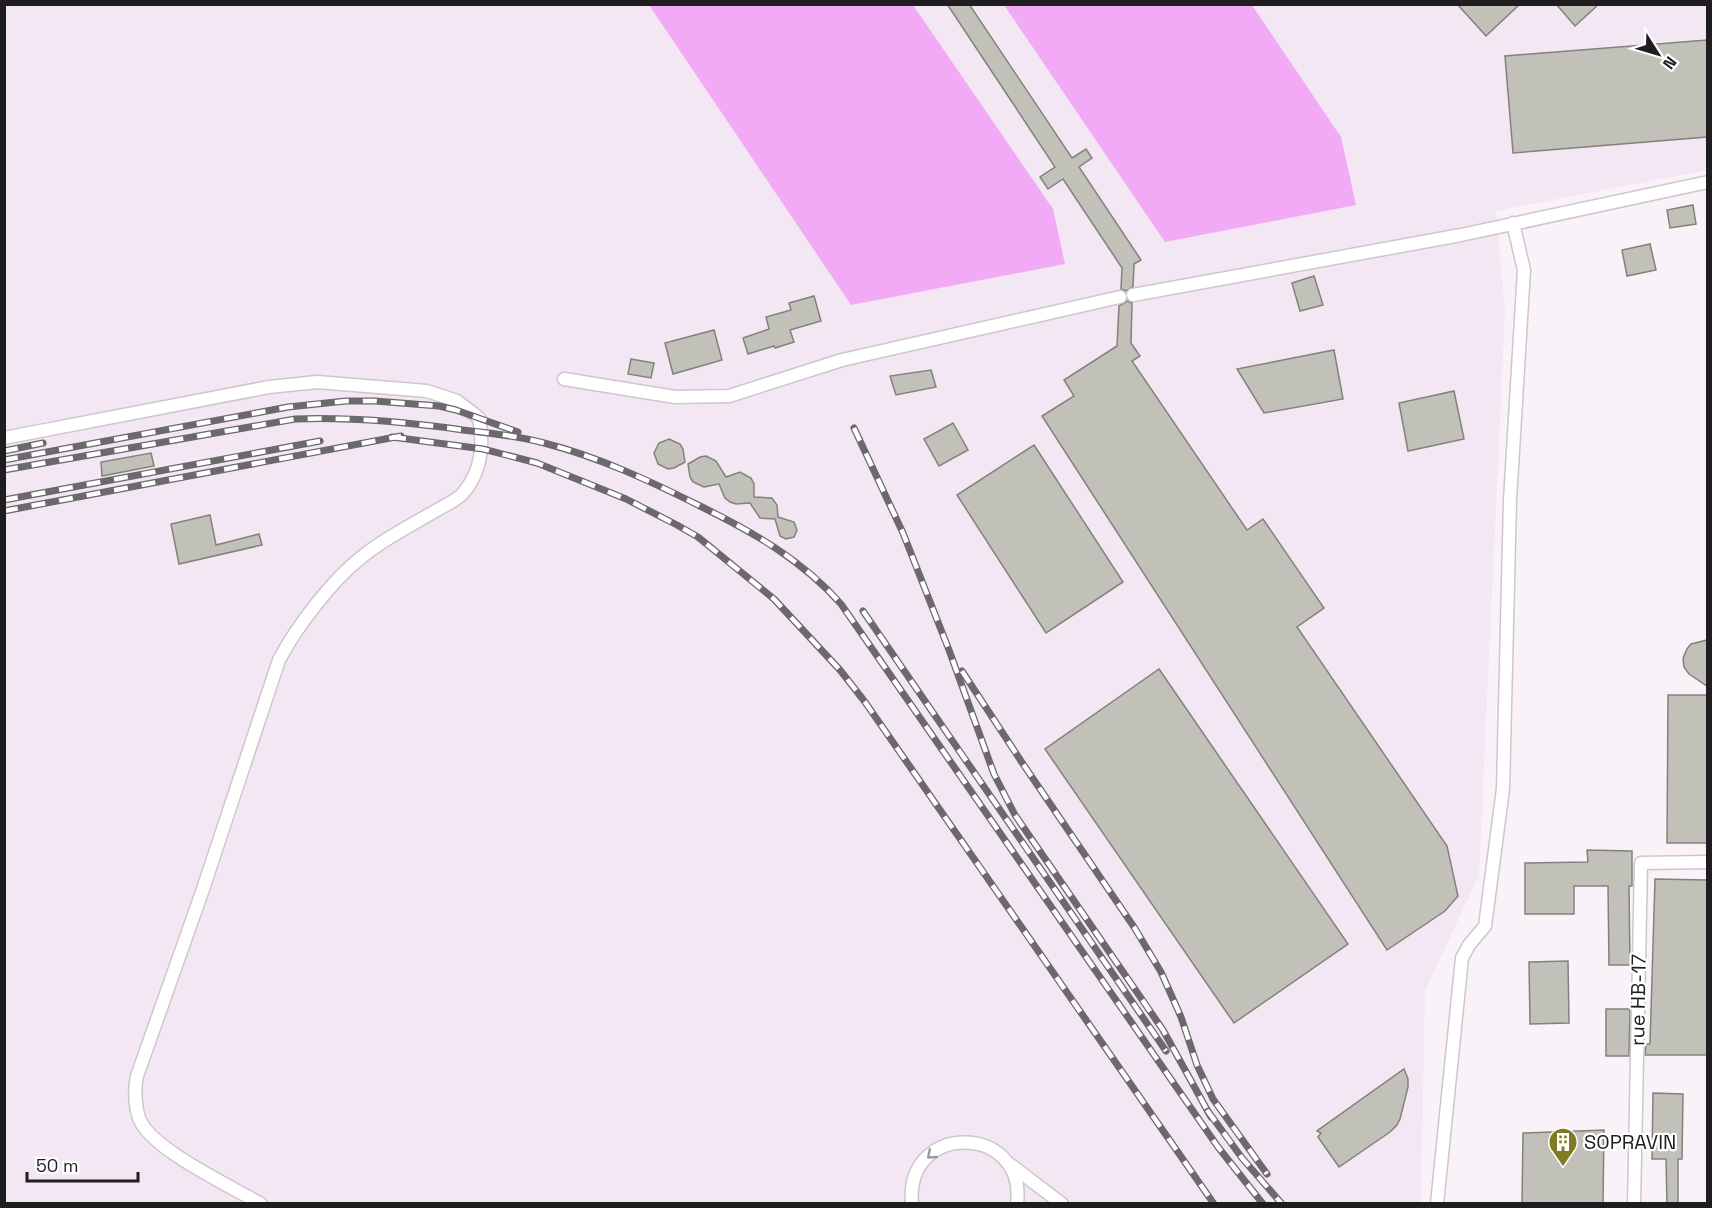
<svg xmlns="http://www.w3.org/2000/svg" width="1712" height="1208" font-family="'Space Grotesk',sans-serif">
  <style>
    .built { fill: #f3e7f3 }
    .water { fill: #f3aaf6 }
    .building { fill: #c1c1b9; stroke: #82827b; stroke-width: 1.5 }
    .lines { fill: none; stroke-linecap: round; stroke-linejoin: round }
    .minor-casing { stroke: #cdc7cd; stroke-width: 15 }
    .minor { stroke: #fff; stroke-width: 12 }
    .rail-casing { stroke: #6c686c; stroke-width: 7 }
    .rail { stroke: #fff; stroke-width: 4.5; stroke-dasharray: 14; stroke-linecap: butt }
    .oneway { stroke: #9b999b }
    .labels { text-anchor: middle; stroke-width: 4.5; stroke-linejoin: round; paint-order: stroke }
    .street-label { font-size: 20px; fill: #201d20; stroke: #fff }
    .poi-label { font-size: 20px; fill: #201d20; stroke: #fff; text-anchor: start }
  </style>
  <rect width="100%" height="100%" fill="#f9f3f9"/>
  <path class="built" d="M5,5H1707V170L1496,211L1505,311L1479,875L1425,991L1421,1203L5,1204Z"/>
  <g class="water">
    <path d="M649,5H913L1053,209L1065,264L851,305Z"/>
    <path d="M1004,5H1252L1341,137L1356,205L1165,242Z"/>
  </g>
  <g class="building">
    <path d="M947,4H969L1072,158L1086,149L1092,158L1079,167L1141,260L1134,264L1133,287L1126,291L1121,289L1122,268L1063,179L1048,189L1040,177L1055,167Z"/>
    <path d="M1457,4H1520L1486,36Z"/>
    <path d="M1556,4H1599L1575,26Z"/>
    <path d="M1707,40V137L1513,153L1505,56Z"/>
    <path d="M1693,205L1696,224L1670,228L1667,210Z"/>
    <path d="M1650,244L1656,270L1627,276L1622,250Z"/>
    <path d="M1314,276L1323,305L1300,311L1292,283Z"/>
    <path d="M814,296L821,321L790,330L794,342L775,348L774,346L748,354L743,338L769,329L766,317L791,310L789,303Z"/>
    <path d="M1127,301L1132,303L1131,343L1140,356L1132,361L1247,530L1263,519L1324,608L1297,627L1447,846L1458,896L1445,911L1387,950L1042,416L1074,396L1064,380L1117,346L1119,306Z"/>
    <path d="M714,330L722,360L673,374L665,343Z"/>
    <path d="M1334,350L1343,399L1264,413L1237,369Z"/>
    <path d="M631,359L654,363L651,378L628,374Z"/>
    <path d="M931,370L936,387L896,395L890,376Z"/>
    <path d="M1454,391L1464,439L1408,451L1399,403Z"/>
    <path d="M953,423L968,450L939,466L924,439Z"/>
    <path d="M669,439L680,444L683,449L685,462L674,468L668,469L658,464L654,453L659,443Z"/>
    <path d="M1034,445L1123,582L1046,633L957,495Z"/>
    <path d="M151,453L154,466L102,476L101,462Z"/>
    <path d="M706,456L716,461L726,477L740,472L751,478L754,484V497L772,498L777,505L778,517L794,522L797,530L794,537L786,539L780,536L775,519L760,518L750,503L736,504L730,502L725,498L719,484L704,487L693,482L690,477L688,464L700,457Z"/>
    <path d="M210,515L216,545L259,534L262,545L179,564L171,524Z"/>
    <path d="M1707,640V686L1689,674L1684,667L1683,658L1687,649L1691,644Z"/>
    <path d="M1159,669L1348,944L1234,1023L1045,749Z"/>
    <path d="M1668,695H1707V843H1667Z"/>
    <path d="M1587,850L1632,851V886H1629L1630,965H1609L1608,886H1574V914H1525V863L1588,862Z"/>
    <path d="M1655,879L1707,880V1055H1645L1646,1044H1650Z"/>
    <path d="M1568,961L1569,1023L1530,1024L1529,962Z"/>
    <path d="M1606,1009H1630L1629,1056H1606Z"/>
    <path d="M1404,1069L1408,1079V1087L1400,1119L1397,1125L1390,1132L1339,1167L1318,1137L1321,1133L1317,1131Z"/>
    <path d="M1653,1093L1683,1094L1682,1159H1678V1203H1667L1666,1159H1652Z"/>
    <path d="M1604,1130L1603,1203H1522L1523,1133Z"/>
  </g>
  <g class="lines">
    <g class="minor-casing">
      <g id="minor">
        <path d="M1133,295L1461,235L1708,182"/>
        <path d="M564,379L675,397L729,396L842,360L1120,297"/>
        <path d="M4,438L269,387L317,382L427,391L457,401L479,418C484,445 482,470 464,492C458,500 445,505 437,510C412,525 385,538 363,556C332,580 297,626 279,660L202,892L137,1076C134,1089 135,1106 139,1118C150,1149 232,1187 261,1204"/>
        <path d="M1011,1165L1062,1204"/>
        <path d="M912,1204C904,1121 1027,1123 1017,1204"/>
        <path d="M1437,1204L1462,958L1469,945L1485,926L1503,789L1510,500L1524,270L1513,223"/>
        <path d="M1634,1204L1641,863L1708,862"/>
      </g>
    </g>
    <use href="#minor" class="minor"/>
    <g class="rail-casing">
      <g id="rail">
        <path d="M854,428L903,533L949,650L994,774L1015,815L1163,1030L1211,1117"/>
        <path d="M392,437L483,449L537,463L626,499L677,525L698,537L774,599L840,670L865,702L1214,1204"/>
        <path d="M4,451L43,443"/>
        <path d="M4,460L288,407L346,401H375L439,406L456,410L518,432"/>
        <path d="M4,470L295,419C352,417 407,422 463,430C490,433 518,436 544,443C599,457 650,481 700,506C753,532 802,560 841,604L1218,1147L1263,1204"/>
        <path d="M4,500L320,441"/>
        <path d="M4,511L401,436"/>
        <path d="M863,611L1166,1051"/>
        <path d="M962,671L1021,761L1134,927L1161,972L1181,1017L1197,1065L1213,1099L1267,1174"/>
        <path d="M1207,1110L1242,1158L1282,1204"/>
      </g>
    </g>
    <use href="#rail" class="rail"/>
  </g>
  <defs><path id="oneway-chevron" d="M-2-3.5L2.5 0L-2 3.5" fill="none" stroke-width="1.6" stroke-linecap="round" stroke-linejoin="round" transform="scale(1.5)"/></defs>
  <use class="oneway" href="#oneway-chevron" transform="translate(931 1155) rotate(139)"/>
  <defs>
    <g id="building-pin" transform="scale(1.5)"><path d="M0 17L-7.5 6A9.5 9.5 0 1 1 7.5 6Z" fill="#7e7b22" stroke="#fff"/><path d="M-4-6H4V6H1V3H-1V6H-4ZM-2.5-4.3h1.7v1.8h-1.7ZM.8-4.3h1.7v1.8H.8ZM-2.5-1h1.7V.8h-1.7ZM.8-1h1.7V.8H.8Z" fill="#fff"/></g>
  </defs>
  <g fill-rule="evenodd">
    <use href="#building-pin" x="1563" y="1142"/>
  </g>
  <g class="labels">
    <g class="street-label">
      <text transform="translate(1638 1000) rotate(-89)" y="7">rue HB-17</text>
    </g>
    <g class="poi-label">
      <text x="1584" y="1149">SOPRAVIN</text>
    </g>
  </g>
  <rect width="1712" height="1208" fill="none" stroke="#201d20" stroke-width="12"/>
  <g transform="translate(1658 54) rotate(127)" stroke="#ffffff" stroke-width="4.5" paint-order="stroke">
  <path d="M0-4.5L10 22L0 15L-10 22Z" fill="#201d20"/>
  <text y="-9" font-size="16" font-weight="bold" text-anchor="middle" fill="#201d20">N</text>
  </g>
  <path d="M27 1172v9h111v-9" fill="none" stroke="#201d20" stroke-width="3"/>
  <text x="36" y="1172" font-size="18" fill="#201d20" stroke="#ffffff" stroke-width="4.5" paint-order="stroke">50 m</text>
</svg>
